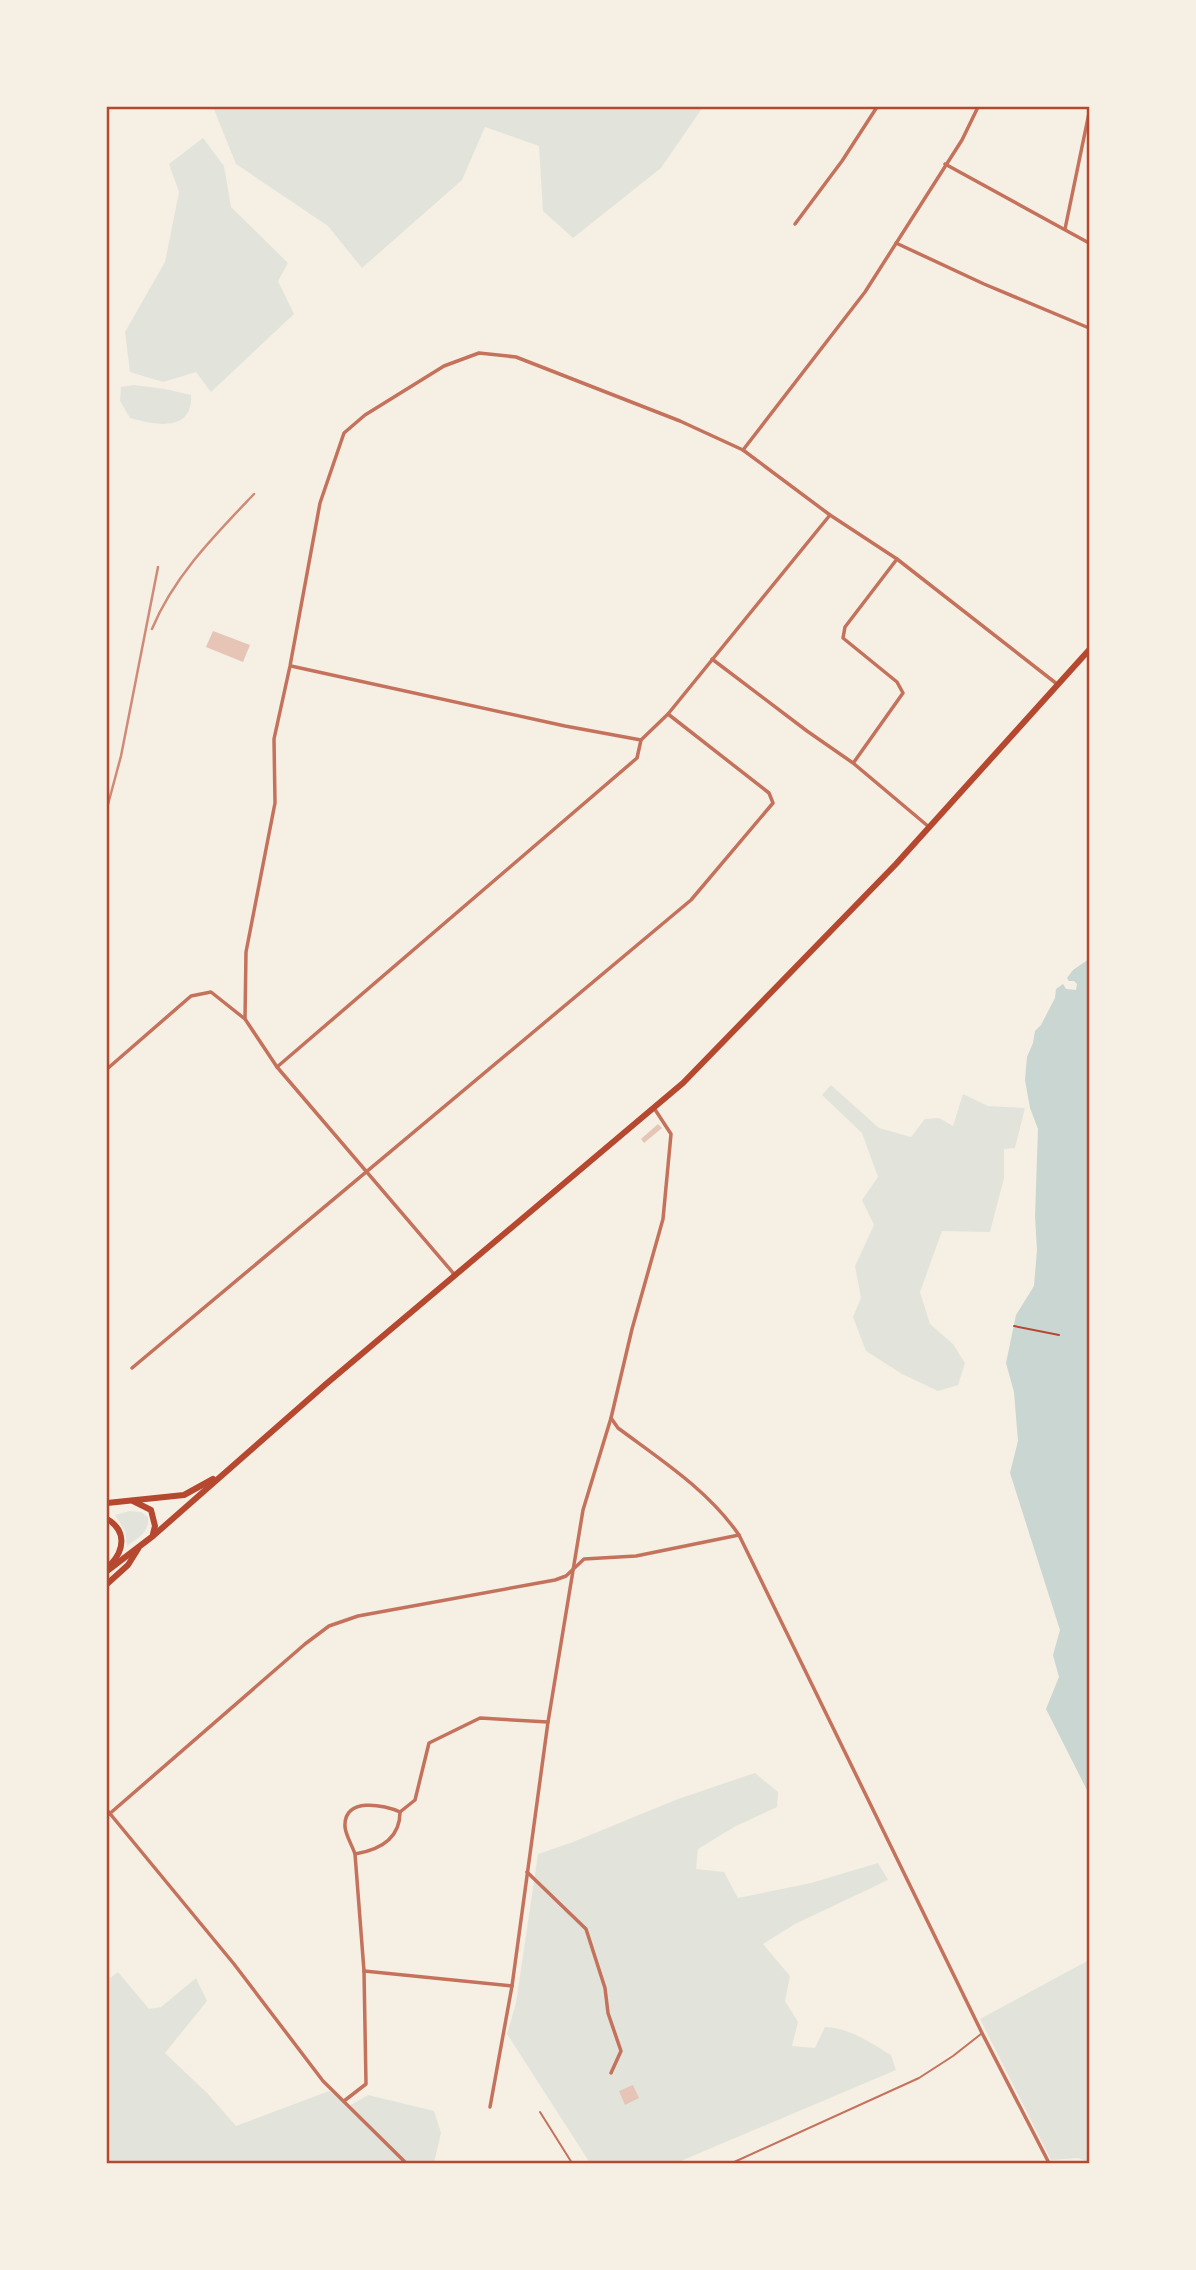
<svg xmlns="http://www.w3.org/2000/svg" width="1196" height="2270" font-family="'Open Sans',sans-serif">
  <style>
    .green { fill: #e2e4dc }
    .water { fill: #c9d6d2 }
    .building { fill: #e6c5b7 }
    .lines { fill: none; stroke-linecap: round; stroke-linejoin: round }
    .path { stroke: #b5482f; stroke-width: 2 }
    .service { stroke: #c5725c; stroke-width: 2 }
    .minor { stroke: #c5725c; stroke-width: 3.5 }
    .primary { stroke: #b5482f; stroke-width: 6 }
    .rail { stroke: #cf8b77; stroke-width: 2.5 }
    .neatline { fill: none; stroke: #b5482f; stroke-width: 2.5 }
  </style>
  <rect width="100%" height="100%" fill="#f6efe4"/>
  <g class="green">
    <path d="M213,107H703L661,168L573,238L543,211L539,146L485,127L462,180L362,268L328,226L236,164Z"/>
    <path d="M203,138L224,166L231,207L288,263L278,281L294,314L211,392L196,372L163,382L130,372L125,332L165,262L179,192L169,164Z"/>
    <path d="M134,385L165,389L191,395C193,433 154,425 130,418L120,401L121,387Z"/>
    <path d="M831,1085L879,1128L911,1137L925,1119L939,1118L953,1126L963,1094L988,1106L1025,1108L1015,1148L1004,1149V1178L990,1232L942,1231L920,1292L930,1324L953,1344L965,1363L958,1385L938,1391L902,1374L866,1351L853,1317L861,1298L855,1266L874,1225L862,1200L878,1177L862,1133L822,1095Z"/>
    <path d="M130,1511L141,1512L148,1517C150,1532 138,1538 127,1546L125,1531L115,1515Z"/>
    <path d="M755,1773L778,1792L777,1807L734,1827L698,1849L696,1869L724,1872L738,1898L811,1883L878,1863L888,1880L795,1924L763,1944L790,1976L785,2001L798,2022L792,2046L815,2048L825,2027C848,2027 871,2043 891,2055L896,2070L676,2163H590L507,2034L516,2003L538,1854L573,1842L678,1799Z"/>
    <path d="M1089,1960V2162L1078,2158L1051,2160L980,2019Z"/>
    <path d="M118,1972L149,2009L161,2007L196,1978L207,2001L165,2053L208,2094L236,2126L329,2091L349,2106L368,2095L434,2111L441,2133L434,2163H107V1980Z"/>
  </g>
  <path class="water" d="M1089,959V1794L1046,1709L1059,1677L1053,1655L1060,1630L1010,1473L1018,1441L1014,1392L1006,1363L1016,1315L1034,1286L1037,1250L1035,1216L1038,1129L1030,1108L1025,1080L1027,1057L1033,1043L1035,1031L1041,1025L1055,998L1056,989L1063,984L1066,989L1076,990L1077,984L1074,981H1069L1067,978L1073,970Z"/>
  <g class="building">
    <path d="M213,631L250,645L243,662L206,647Z"/>
    <path d="M658,1124L662,1128L644,1143L641,1139Z"/>
    <path d="M633,2085L639,2098L625,2105L619,2091Z"/>
  </g>
  <g class="lines">
    <path class="path" d="M1014,1326L1059,1335"/>
    <g class="service">
      <path d="M540,2112L572,2163"/>
      <path d="M732,2163L919,2078L953,2056L981,2034"/>
    </g>
    <g class="minor">
      <path d="M945,164L1089,243"/>
      <path d="M795,224L842,161L877,107"/>
      <path d="M1065,229L1089,113"/>
      <path d="M896,243L984,284L1089,328"/>
      <path d="M743,450L865,292L962,140L978,107"/>
      <path d="M712,659L807,731L853,763L929,827"/>
      <path d="M291,666L565,726L641,740"/>
      <path d="M854,762L903,693L897,682L843,638L845,627L897,559"/>
      <path d="M245,1019L277,1067L454,1274"/>
      <path d="M277,1067L637,758L641,740L668,714L830,515"/>
      <path d="M107,1069L191,996L211,992L245,1019L246,952L275,803L274,739L290,666L320,503L344,433L365,415L444,366L479,353L516,357L680,421L743,450L830,515L897,559L1057,684"/>
      <path d="M132,1368L691,900L773,803L769,793L668,714"/>
      <path d="M611,1418L618,1428C661,1460 708,1490 739,1535L982,2033L1049,2163"/>
      <path d="M107,1810L234,1964L323,2081L406,2163"/>
      <path d="M400,1812L415,1800L429,1743L480,1718L548,1722"/>
      <path d="M107,1816L305,1644L329,1626L358,1616L555,1580L566,1576L584,1559L636,1556L739,1535"/>
      <path d="M355,1854C379,1850 400,1839 400,1812"/>
      <path d="M527,1872L586,1929L605,1988L608,2013L621,2051L611,2073"/>
      <path d="M364,1971L512,1986"/>
      <path d="M344,2101L366,2084L364,1971L355,1854C352,1845 346,1836 345,1827C343,1796 385,1805 400,1812"/>
      <path d="M490,2107L512,1986L548,1722L583,1510L611,1418L632,1329L663,1219L671,1134L654,1108"/>
    </g>
    <g class="primary">
      <path d="M133,1501L151,1510L155,1526L153,1534"/>
      <path d="M107,1503L184,1495L213,1479"/>
      <path d="M107,1519C126,1530 125,1549 111,1564"/>
      <path d="M107,1571L153,1536L326,1384L683,1083L896,864L1089,650"/>
      <path d="M107,1584L128,1565L138,1549"/>
    </g>
    <g class="rail">
      <path d="M152,629C174,576 215,535 254,494"/>
      <path d="M107,808L121,756L158,567"/>
    </g>
  </g>
  <rect width="1196" height="2270" fill="none" stroke="#f6efe4" stroke-width="217"/>
  <rect x="108" y="108" width="980" height="2054" class="neatline"/>
</svg>
